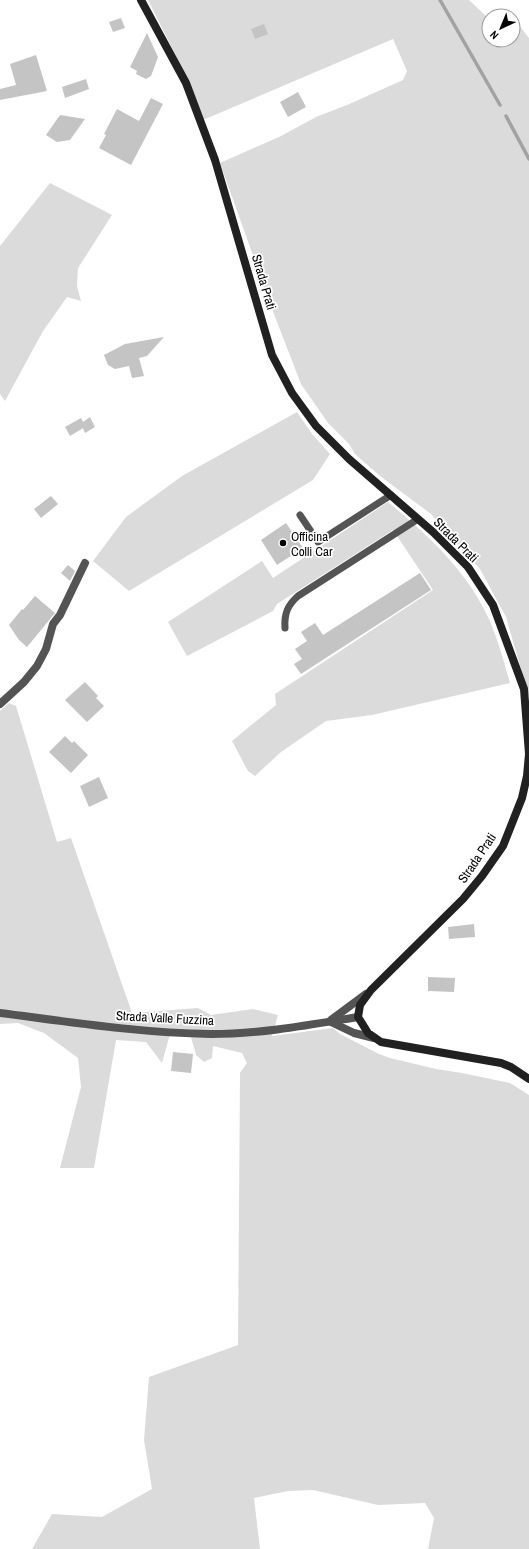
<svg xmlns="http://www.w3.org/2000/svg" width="529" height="1549" font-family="'Archivo Narrow',sans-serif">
<rect width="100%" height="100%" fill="#fff"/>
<g fill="#dbdbdb">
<path d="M 148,0 L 469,0 L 489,19 L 489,40 L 513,40 L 513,24 L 518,24 L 529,38 L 529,697 L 506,617 L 480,569 L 431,514 L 380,476 L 355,454 L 349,444 L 328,423 L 301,384 L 272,309 L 220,163 L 281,136 L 316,117 L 347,105 L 403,80 L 407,71 L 393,39 L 203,120 L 189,82 Z"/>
<path d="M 50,183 L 112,215 L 78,268 L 77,286 L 81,301 L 67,297 L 43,331 L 5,401 L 0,394 L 0,246 Z"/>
<path d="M 297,412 L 312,434 L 330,454 L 313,480 L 129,591 L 93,561 L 126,517 L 182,476 Z"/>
<path d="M 388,502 C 428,535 467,571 489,619 C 498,640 504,662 510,683 L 372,715 L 326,721 L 281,752 L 255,776 L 248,771 L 232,741 L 276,705 L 275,694 L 433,590 L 393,530 L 277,604 L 273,611 L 187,656 L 168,622 L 262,561 L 273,578 Z"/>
<path d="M 9,703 L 16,706 L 57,842 L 71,838 L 132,1013 L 198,1008 L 211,1015 L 253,1009 L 278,1015 L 272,1036 L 333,1028 L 340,1034 L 379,1054 L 390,1058 L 436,1069 L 462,1073 L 510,1083 L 529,1095 L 529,1549 L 428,1549 L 434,1518 L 425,1503 L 378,1505 L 313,1490 L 288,1491 L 254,1498 L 260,1549 L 32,1549 L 52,1514 L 102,1517 L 152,1489 L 144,1440 L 149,1377 L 238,1345 L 240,1073 L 247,1063 L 242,1053 L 213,1046 L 212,1058 L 204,1062 L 196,1055 C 195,1048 192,1043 191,1037 L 170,1034 L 162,1063 L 146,1042 L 116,1040 L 94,1168 L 60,1168 L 81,1087 L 78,1058 L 44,1033 L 18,1023 L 0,1024 L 0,711 Z"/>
</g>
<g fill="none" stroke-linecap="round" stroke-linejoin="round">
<g stroke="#a2a2a2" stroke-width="3.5">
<path d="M 440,0 L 500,105"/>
<path d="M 506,116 L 529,159"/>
</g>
</g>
<g fill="#c4c4c4">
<path d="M 121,18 L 125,28 L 113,32 L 109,22 Z"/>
<path d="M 264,24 L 268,34 L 255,39 L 251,29 Z"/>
<path d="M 147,33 L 158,57 L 151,76 L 146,79 L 136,74 L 137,71 L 130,67 Z"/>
<path d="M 36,55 L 47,91 L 0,100 L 0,89 L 16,85 L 10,64 Z"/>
<path d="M 86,79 L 89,89 L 65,98 L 62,87 Z"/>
<path d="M 298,92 L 306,107 L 288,117 L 280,102 Z"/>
<path d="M 151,98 L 163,104 L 131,165 L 99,148 L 106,135 L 104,134 L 117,109 L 139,121 Z"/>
<path d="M 60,115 L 85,119 L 70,140 L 57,142 L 46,135 Z"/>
<path d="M 164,337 L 147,356 L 139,358 L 144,376 L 132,378 L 129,366 L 115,369 L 108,365 L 104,355 L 125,344 Z"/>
<path d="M 90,417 L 95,427 L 85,433 L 83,428 L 70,436 L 65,427 L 81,418 L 83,422 Z"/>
<path d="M 51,496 L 58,504 L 41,518 L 34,509 Z"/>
<path d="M 286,523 L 303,548 L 277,565 L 261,540 Z"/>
<path d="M 68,565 L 75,571 L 70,581 L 61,573 Z"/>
<path d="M 420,573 L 431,590 L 301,674 L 294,664 L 302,659 L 295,649 L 307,641 L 301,632 L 315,623 L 323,635 Z"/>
<path d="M 35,596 L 55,613 L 27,647 L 19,640 L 9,625 L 22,609 L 23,610 Z"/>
<path d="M 85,682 L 98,696 L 96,698 L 104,706 L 87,722 L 65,700 Z"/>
<path d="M 65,736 L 72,743 L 74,741 L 88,755 L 71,773 L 49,752 Z"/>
<path d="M 99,777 L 108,798 L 89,807 L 80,786 Z"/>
<path d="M 474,924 L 475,937 L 449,939 L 448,927 Z"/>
<path d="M 428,977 L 455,978 L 454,992 L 428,991 Z"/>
<path d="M 173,1052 L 193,1054 L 191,1073 L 171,1071 Z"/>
</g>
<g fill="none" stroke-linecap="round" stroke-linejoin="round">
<g stroke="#545454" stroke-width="7">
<path d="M 300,515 L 318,542 L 391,495"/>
<path d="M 285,628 C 284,613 288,605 298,596 L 418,519"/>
</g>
<g stroke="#545454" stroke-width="8">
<path d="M 0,704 L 24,682 L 37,666 L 46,649 L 53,624 L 60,615 L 85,563"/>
<path d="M 0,1013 C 70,1022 140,1033 211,1034 C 260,1034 309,1025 358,1017"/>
<path d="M 331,1020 L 366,994"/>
<path d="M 331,1022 L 354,1033 L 374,1038"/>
</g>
<path stroke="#212121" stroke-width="8" d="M 141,0 L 186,83 L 215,160 L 272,355 L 292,393 L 316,426 L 349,459 L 433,532 L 468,567 L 493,605 L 524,689 L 529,754 L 527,776 L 522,798 L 503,846 L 482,876 L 463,899 L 371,990 L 360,1005 L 358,1017 L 368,1033 L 381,1042 L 501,1063 L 511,1067 L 529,1079"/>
</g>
<circle fill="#000" stroke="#fff" stroke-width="1.5" cx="283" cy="543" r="4"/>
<g text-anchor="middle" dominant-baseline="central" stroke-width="3.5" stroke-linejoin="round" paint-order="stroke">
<g font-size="13" fill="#000" stroke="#fff">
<text transform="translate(264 282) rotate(74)">Strada Prati</text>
<text transform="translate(456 540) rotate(45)">Strada Prati</text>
<text transform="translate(477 858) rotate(-56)">Strada Prati</text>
<text transform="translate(165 1018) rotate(3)">Strada Valle Fuzzina</text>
</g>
<g font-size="13" fill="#000" stroke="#fff" text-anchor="start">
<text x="291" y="536">Officina<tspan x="291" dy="15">Colli Car</tspan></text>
</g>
</g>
<g transform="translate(501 28) rotate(224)"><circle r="19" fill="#ffffff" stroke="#999999"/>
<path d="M0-3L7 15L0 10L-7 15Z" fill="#000000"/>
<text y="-6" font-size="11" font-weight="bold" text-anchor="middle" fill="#000000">N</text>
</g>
</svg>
